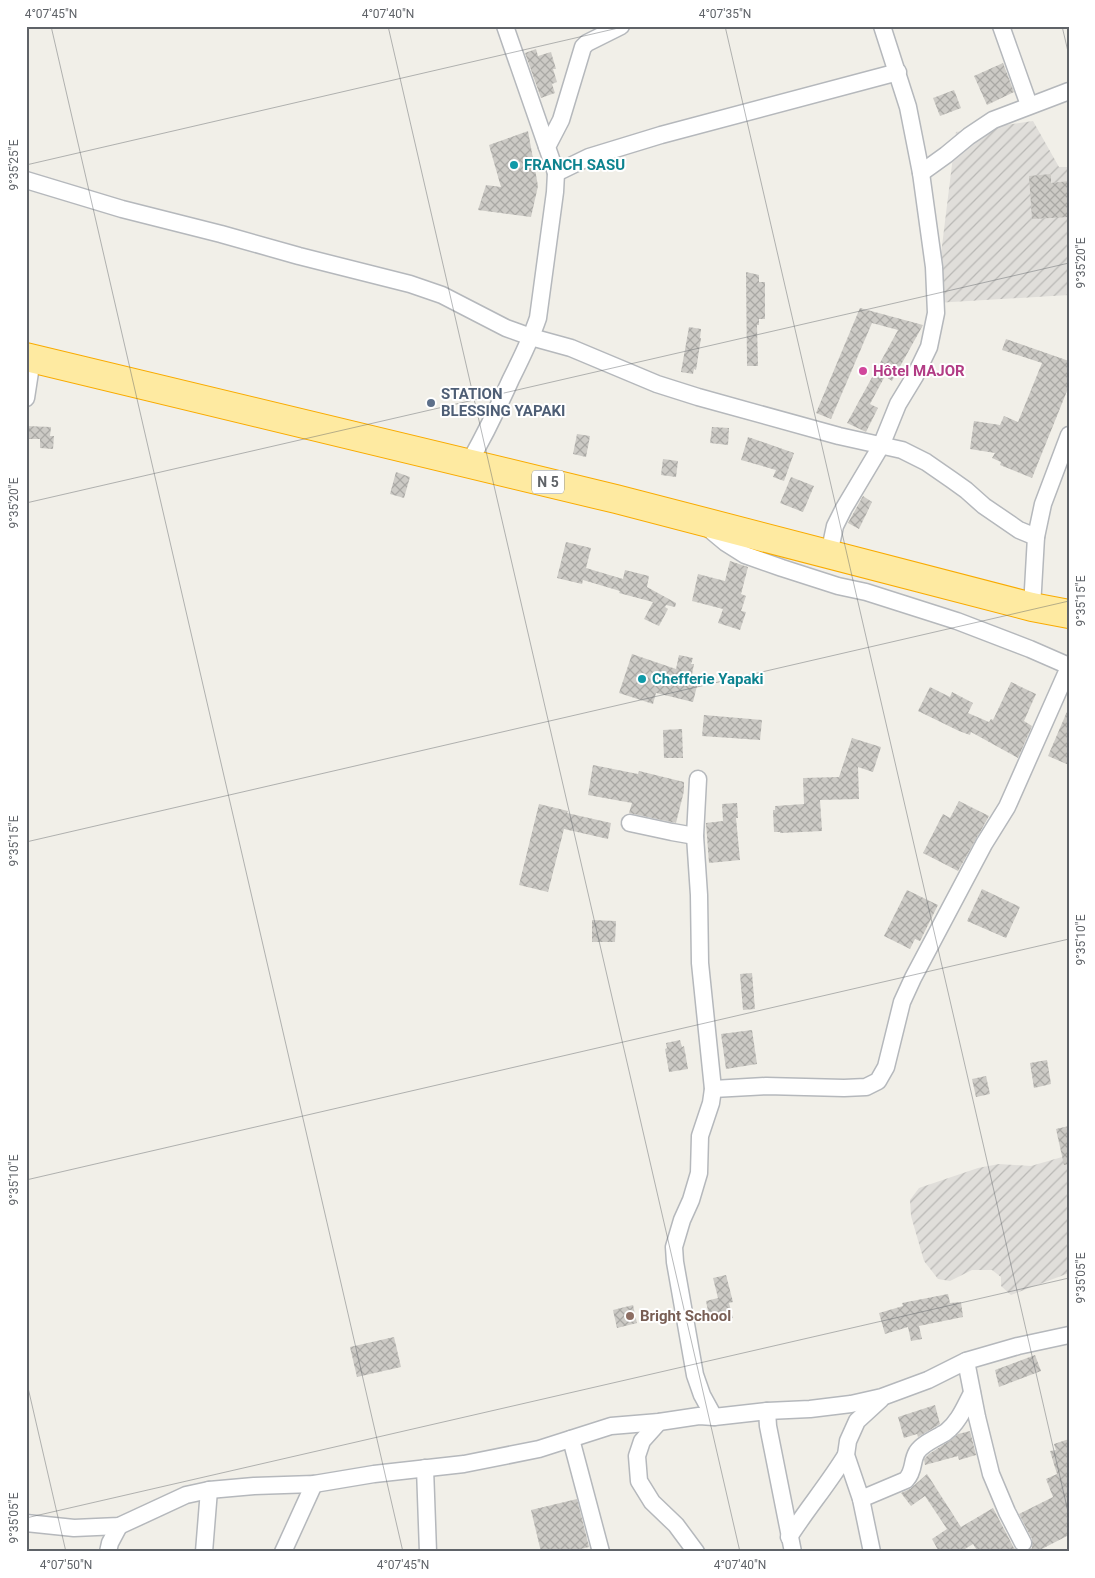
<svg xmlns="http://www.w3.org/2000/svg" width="1095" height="1578" font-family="Roboto,sans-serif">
<defs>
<pattern id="industrial-furrows" width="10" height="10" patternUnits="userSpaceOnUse" patternTransform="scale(1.25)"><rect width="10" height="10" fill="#e0deda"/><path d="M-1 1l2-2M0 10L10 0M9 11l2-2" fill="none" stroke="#b9b8b5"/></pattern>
<pattern id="building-cross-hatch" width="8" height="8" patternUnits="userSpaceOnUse" patternTransform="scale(1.25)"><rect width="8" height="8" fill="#cccac5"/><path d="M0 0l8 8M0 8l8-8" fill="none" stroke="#a9a8a4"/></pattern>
</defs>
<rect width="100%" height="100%" fill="#f1efe8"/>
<g fill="url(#industrial-furrows)">
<path d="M 1033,121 L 1059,167 L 1069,167 L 1069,295 L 935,303 L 956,132 Z"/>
<path d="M 1069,1155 L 1069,1273 L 1011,1295 L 1001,1286 L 1001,1277 L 992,1270 L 972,1270 L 950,1281 L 938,1279 L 924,1261 L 911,1216 L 910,1200 L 919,1188 L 978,1168 L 999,1164 L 1031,1166 Z"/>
</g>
<g fill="url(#building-cross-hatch)">
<path d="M 536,49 L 538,56 L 551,52 L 556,69 L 553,69 L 557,82 L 552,84 L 555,93 L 541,98 L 525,53 Z"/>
<path d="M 1003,63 L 1014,92 L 987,105 L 974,76 Z"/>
<path d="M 954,90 L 961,108 L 940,116 L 933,98 Z"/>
<path d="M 528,131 L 538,186 L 531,217 L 478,210 L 486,185 L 501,187 L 489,145 Z"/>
<path d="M 1051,174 L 1051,183 L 1069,181 L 1069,217 L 1032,219 L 1029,176 Z"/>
<path d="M 746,272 L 759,275 L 759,282 L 765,282 L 765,319 L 759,319 L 759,325 L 757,325 L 758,366 L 747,366 Z"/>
<path d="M 860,308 L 923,325 L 892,381 L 885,376 L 870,404 L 878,408 L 866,432 L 847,423 L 898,330 L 872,323 L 831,419 L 816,413 Z"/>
<path d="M 689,327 L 701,329 L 700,338 L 701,338 L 696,370 L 694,369 L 693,374 L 681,372 Z"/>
<path d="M 1006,339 L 1069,361 L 1069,386 L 1032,478 L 1000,465 L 1001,462 L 992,458 L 995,453 L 970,449 L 974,421 L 1000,425 L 1004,416 L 1018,422 L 1042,363 L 1002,350 Z"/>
<path d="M 26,426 L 51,427 L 50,436 L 54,436 L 53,449 L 40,448 L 40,439 L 26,439 Z"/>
<path d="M 712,427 L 729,428 L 728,445 L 710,443 Z"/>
<path d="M 577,434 L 590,436 L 586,457 L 573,454 Z"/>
<path d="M 748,437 L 794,453 L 784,481 L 773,477 L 776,470 L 741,460 Z"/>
<path d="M 663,459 L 678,461 L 676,477 L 661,475 Z"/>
<path d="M 396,472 L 410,477 L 404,498 L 390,494 Z"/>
<path d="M 791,477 L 814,486 L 803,512 L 780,503 Z"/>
<path d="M 863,496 L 872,502 L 859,529 L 848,523 Z"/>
<path d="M 566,542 L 591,548 L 586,568 L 623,579 L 625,570 L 649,576 L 647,587 L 676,603 L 675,607 L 666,605 L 665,607 L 668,609 L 659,626 L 644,619 L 653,602 L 619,593 L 620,591 L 583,580 L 582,584 L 557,578 Z"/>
<path d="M 730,561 L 748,567 L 741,594 L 746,596 L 741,611 L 746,612 L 740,630 L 718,623 L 723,609 L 692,601 L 698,574 L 725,581 Z"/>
<path d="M 632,654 L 676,669 L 679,655 L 693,658 L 691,664 L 694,664 L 690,685 L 697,686 L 693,702 L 656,693 L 653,704 L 619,693 Z"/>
<path d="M 1011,682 L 1036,694 L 1024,721 L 1032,726 L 1018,758 L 971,732 L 970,735 L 959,731 L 918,711 L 930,687 L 950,697 L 952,692 L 973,703 L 968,713 L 989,722 L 991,719 L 993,720 Z"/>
<path d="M 1069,707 L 1069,765 L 1048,756 Z"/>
<path d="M 704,715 L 762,720 L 760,740 L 702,736 Z"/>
<path d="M 682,729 L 683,758 L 664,758 L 663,730 Z"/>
<path d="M 852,738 L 881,747 L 873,772 L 858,767 L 859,799 L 820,800 L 822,831 L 780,833 L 780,832 L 774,832 L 773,810 L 775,810 L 775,806 L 804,804 L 803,778 L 839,777 Z"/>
<path d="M 593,765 L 638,774 L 639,771 L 684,782 L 684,791 L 676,823 L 629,813 L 632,803 L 588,795 Z"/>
<path d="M 959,801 L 989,816 L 958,871 L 923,853 L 943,814 L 950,818 Z"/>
<path d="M 737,803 L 738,818 L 736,818 L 740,860 L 709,863 L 706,823 L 723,821 L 722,804 Z"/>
<path d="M 539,804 L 568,811 L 567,813 L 611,823 L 608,839 L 564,829 L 548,892 L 519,885 Z"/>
<path d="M 982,889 L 1020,907 L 1006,938 L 967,921 Z"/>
<path d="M 907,890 L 938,905 L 920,941 L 915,939 L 910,949 L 884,936 Z"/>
<path d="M 592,920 L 616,921 L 615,942 L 592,942 Z"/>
<path d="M 752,973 L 755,1009 L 743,1010 L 740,974 Z"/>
<path d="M 752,1030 L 757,1064 L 726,1069 L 721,1034 Z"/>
<path d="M 680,1040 L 682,1047 L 684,1046 L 688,1069 L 669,1072 L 665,1049 L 667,1048 L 666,1043 Z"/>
<path d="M 1047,1060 L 1051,1084 L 1034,1088 L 1030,1063 Z"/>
<path d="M 986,1076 L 990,1094 L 976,1097 L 972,1079 Z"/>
<path d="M 1069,1126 L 1069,1164 L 1064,1165 L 1056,1129 Z"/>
<path d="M 726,1275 L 733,1302 L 729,1303 L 733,1318 L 719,1322 L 718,1319 L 710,1321 L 706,1301 L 718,1298 L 713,1278 Z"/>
<path d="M 948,1294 L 950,1303 L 961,1302 L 963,1317 L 919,1326 L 922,1339 L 911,1341 L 908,1327 L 885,1334 L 879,1313 L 903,1306 L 902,1303 Z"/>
<path d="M 633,1305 L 637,1323 L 617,1328 L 613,1310 Z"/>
<path d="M 394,1337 L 401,1367 L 357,1377 L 350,1347 Z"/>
<path d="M 1035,1355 L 1041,1371 L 999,1387 L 995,1370 Z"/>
<path d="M 935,1405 L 940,1424 L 918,1437 L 917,1434 L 904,1438 L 898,1417 Z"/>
<path d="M 970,1431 L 976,1455 L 959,1460 L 958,1456 L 925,1465 L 924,1459 L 929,1454 L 951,1440 L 958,1434 Z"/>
<path d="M 1069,1439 L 1069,1535 L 1036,1552 L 1028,1552 L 1032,1548 L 1032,1539 L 1019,1514 L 1053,1497 L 1046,1479 L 1057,1474 L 1050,1451 L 1056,1450 L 1054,1444 Z"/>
<path d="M 927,1474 L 961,1527 L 993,1508 L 1014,1548 L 1018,1552 L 978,1552 L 973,1544 L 960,1552 L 939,1552 L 932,1539 L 947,1529 L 925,1496 L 911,1506 L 901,1493 L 910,1489 Z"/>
<path d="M 577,1499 L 589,1547 L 569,1552 L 541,1552 L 531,1510 Z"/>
</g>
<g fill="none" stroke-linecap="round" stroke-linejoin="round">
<defs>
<g id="minor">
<path d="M 505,26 L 547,147"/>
<path d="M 1001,26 L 1029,105"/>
<path d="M 556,173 L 589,157 L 661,135 L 898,72"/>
<path d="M 921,173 L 946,155 L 969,136 L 993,120 L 1069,91"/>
<path d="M 26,180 L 122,209 L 221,234 L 299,256 L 410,284 L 442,295 L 506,328 L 531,337 L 571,348 L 657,384 L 698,397 L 839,436 L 902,450 L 926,462 L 952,480 L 966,490 L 984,506 L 1019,530 L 1036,537"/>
<path d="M 26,398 L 32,359"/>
<path d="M 469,463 C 484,436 498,408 511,379 C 521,359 531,339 538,318 L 555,192 L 556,173 L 547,147 L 561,120 L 583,47 L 587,43 L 621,26"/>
<path d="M 708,528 L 726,543 L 745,555 L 782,568 L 838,586 L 866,592 L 957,621 L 1030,649 L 1069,666"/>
<path d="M 829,554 L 835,526 L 844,508 L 881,446 L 898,404 L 915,376 L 929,347 L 936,313 L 934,267 L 921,173 L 908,107 L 882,26"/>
<path d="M 1032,607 L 1036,537 L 1043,504 L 1069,435"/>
<path d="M 698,779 L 695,836 L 699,895 L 700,963 L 713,1089 L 711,1103 L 700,1136 L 699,1173 L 691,1200 L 682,1220 L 674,1247 L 675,1262 L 695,1375 L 702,1395 L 714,1417"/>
<path d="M 630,823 L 672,832 L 695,836"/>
<path d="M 713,1089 L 766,1086 L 844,1088 L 866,1087 L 878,1081 L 886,1067 L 902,1002 L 913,978 L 984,844 L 1007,807 L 1069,667"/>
<path d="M 966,1361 L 977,1417 L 991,1474 L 1007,1512 L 1023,1543"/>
<path d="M 767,1411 L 768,1426 L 793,1552"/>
<path d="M 659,1422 L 642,1441 L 637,1456 L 639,1481 L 652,1502 L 676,1525 L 696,1552"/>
<path d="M 571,1439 L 601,1552"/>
<path d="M 425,1468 L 428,1552"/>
<path d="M 861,1499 L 906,1480 C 915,1470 911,1462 917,1452 C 923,1443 937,1438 946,1432 C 959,1422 965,1406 972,1393"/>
<path d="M 26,1523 L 74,1528 L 119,1526 L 186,1495 L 209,1490 L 254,1486 L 314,1484 L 374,1474 L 464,1464 L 539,1449 L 611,1426 L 659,1422 L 699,1416 L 714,1417 L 767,1411 L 810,1409 L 851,1404 L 882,1397 L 928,1380 L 966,1361 L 1018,1346 L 1069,1335"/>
<path d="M 789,1537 C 807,1509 829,1483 846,1455"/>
<path d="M 108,1552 L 110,1543 L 119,1526"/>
<path d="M 204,1552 L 209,1490"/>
<path d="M 283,1552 L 314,1484"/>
<path d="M 872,1552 L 861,1499 L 846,1455 L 848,1441 L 857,1421 L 881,1399"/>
</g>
<path id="trunk" d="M 26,357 L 616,499 L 1032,607 L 1069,614"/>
</defs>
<use href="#minor" stroke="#b5b8bc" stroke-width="19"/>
<use href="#trunk" stroke="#f9ab00" stroke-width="30"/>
<use href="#minor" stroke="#fff" stroke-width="16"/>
<use href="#trunk" stroke="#feeaa1" stroke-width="28"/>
</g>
<path fill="none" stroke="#5f6368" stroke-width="1" stroke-opacity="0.45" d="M 51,26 L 403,1552M 388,26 L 740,1552M 725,26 L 1069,1516M 1062,26 L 1069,56M 26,165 L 627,26M 26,503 L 1069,263M 26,842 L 1069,601M 26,1180 L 1069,939M 26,1379 L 66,1552M 26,1518 L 1069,1278"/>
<g fill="#0f9aa8" stroke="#fff" stroke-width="2">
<circle cx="514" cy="165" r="5"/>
<circle cx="642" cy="679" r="5"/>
</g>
<circle fill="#d1479c" stroke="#fff" stroke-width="2" cx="863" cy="371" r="5"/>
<circle fill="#5c6f8a" stroke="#fff" stroke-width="2" cx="431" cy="403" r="5"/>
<circle fill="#8d6e63" stroke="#fff" stroke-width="2" cx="630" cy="1316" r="5"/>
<g text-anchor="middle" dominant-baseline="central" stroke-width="4" stroke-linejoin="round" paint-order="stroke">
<rect fill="#fff" stroke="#8f9295" stroke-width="1" x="532" y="470.5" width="32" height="23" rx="4"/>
<g font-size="14" font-weight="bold" fill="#5f6368">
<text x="548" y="482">N 5</text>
</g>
<g font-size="15" font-weight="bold" fill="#0d838f" stroke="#fff" text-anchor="start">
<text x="524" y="165">FRANCH SASU</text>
<text x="652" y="679">Chefferie Yapaki</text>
</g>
<g font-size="15" font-weight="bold" fill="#b23c85" stroke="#fff" text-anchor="start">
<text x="873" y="371">Hôtel MAJOR</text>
</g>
<g font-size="15" font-weight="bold" fill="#4e5e75" stroke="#fff" text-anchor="start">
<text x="441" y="394">STATION<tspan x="441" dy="17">BLESSING YAPAKI</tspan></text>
</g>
<g font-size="15" font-weight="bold" fill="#785e54" stroke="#fff" text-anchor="start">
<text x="640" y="1316">Bright School</text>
</g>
</g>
<rect width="1095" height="1578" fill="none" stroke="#ffffff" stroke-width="55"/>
<rect x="28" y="28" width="1040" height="1522" fill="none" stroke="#5f6368" stroke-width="2"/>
<g font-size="12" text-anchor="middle" fill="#5f6368">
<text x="51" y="18">4°07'45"N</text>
<text x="388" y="18">4°07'40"N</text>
<text x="725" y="18">4°07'35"N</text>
<text transform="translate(14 165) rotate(-90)" y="4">9°35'25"E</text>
<text transform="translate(1081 263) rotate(-90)" y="4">9°35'20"E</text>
<text transform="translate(14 503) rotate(-90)" y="4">9°35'20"E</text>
<text transform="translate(1081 601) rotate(-90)" y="4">9°35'15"E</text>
<text transform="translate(14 841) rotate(-90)" y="4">9°35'15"E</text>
<text transform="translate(1081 940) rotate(-90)" y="4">9°35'10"E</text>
<text transform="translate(14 1180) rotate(-90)" y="4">9°35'10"E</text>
<text transform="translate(1081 1278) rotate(-90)" y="4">9°35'05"E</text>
<text transform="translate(14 1518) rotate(-90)" y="4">9°35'05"E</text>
<text x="66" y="1569">4°07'50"N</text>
<text x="403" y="1569">4°07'45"N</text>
<text x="740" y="1569">4°07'40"N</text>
</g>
</svg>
